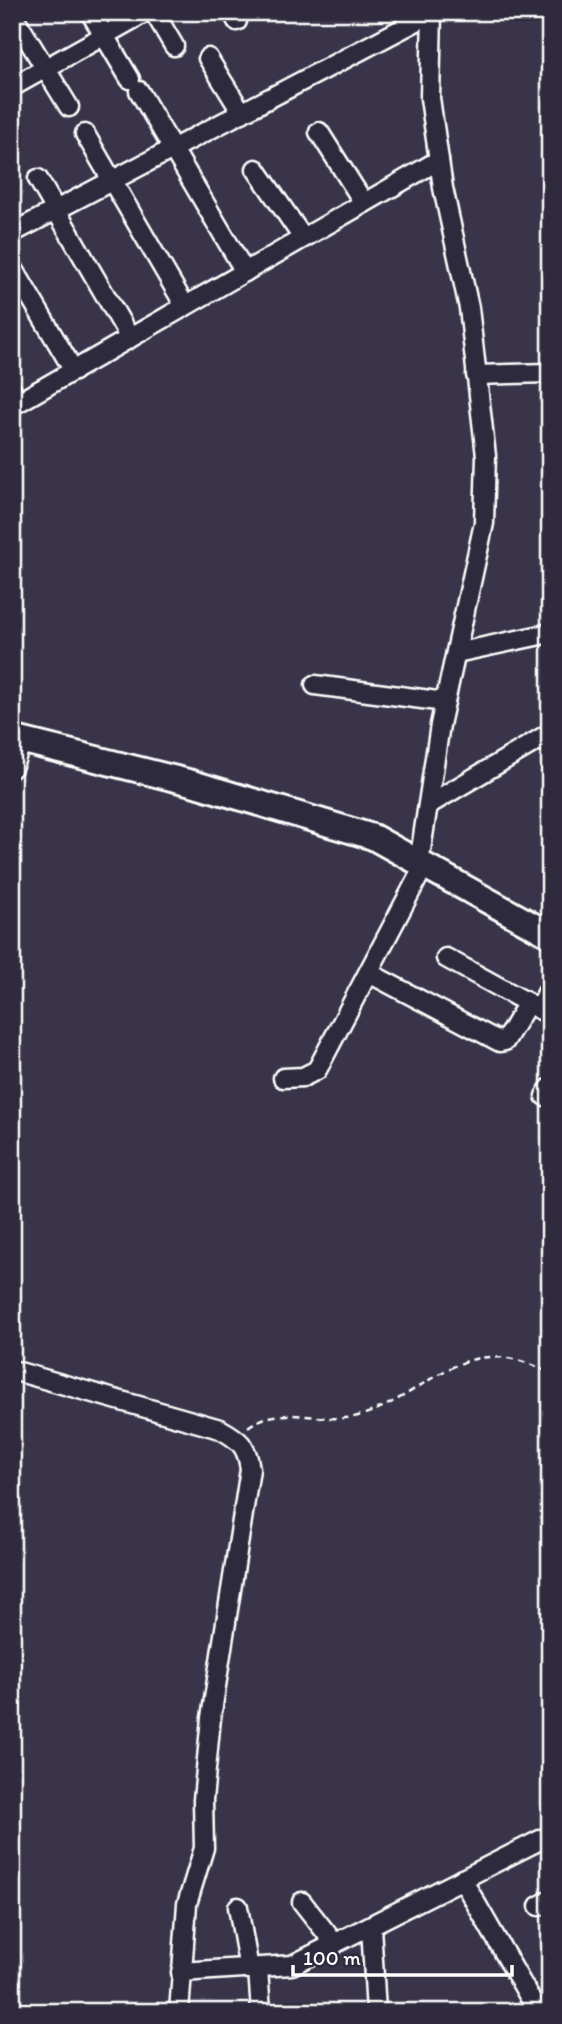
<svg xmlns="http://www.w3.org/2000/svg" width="562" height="2024" font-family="Itim,sans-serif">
<rect width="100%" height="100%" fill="#393449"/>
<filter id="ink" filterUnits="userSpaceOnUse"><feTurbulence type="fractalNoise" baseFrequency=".0143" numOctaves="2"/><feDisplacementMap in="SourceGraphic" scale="14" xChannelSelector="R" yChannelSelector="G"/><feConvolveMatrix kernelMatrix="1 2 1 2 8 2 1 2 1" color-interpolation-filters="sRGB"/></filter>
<g filter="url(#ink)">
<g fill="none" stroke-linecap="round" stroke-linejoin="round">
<defs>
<g id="minor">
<path d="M 90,12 L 130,79"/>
<path d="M 154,12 L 174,46"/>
<path d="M 232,12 L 237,21"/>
<path d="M 19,25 L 69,107"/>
<path d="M 208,58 L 242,113"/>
<path d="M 12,87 L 146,12"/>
<path d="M 139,91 L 245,272"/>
<path d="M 319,132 L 364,203"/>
<path d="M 85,134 L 185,306"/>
<path d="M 256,169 L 303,238"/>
<path d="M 38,179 L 130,338"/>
<path d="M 12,233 L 432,13"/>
<path d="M 12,266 L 74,371"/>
<path d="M 476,375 L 550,373"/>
<path d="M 12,391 L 19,402 L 439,160"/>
<path d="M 456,653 L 550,633"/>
<path d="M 315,685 L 445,702"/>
<path d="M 12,768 L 22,741"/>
<path d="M 428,805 L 550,733"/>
<path d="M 419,863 L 440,725 L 484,523 L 486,456 L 469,308 L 443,188 L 430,98 L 432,12"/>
<path d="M 446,958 L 550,1015"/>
<path d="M 369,973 L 500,1042 L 505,1041 L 528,1003"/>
<path d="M 539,1009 L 550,987"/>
<path d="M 283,1078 L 303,1077 L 317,1070 L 424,866"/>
<path d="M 545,1096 L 550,1088"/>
<path d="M 12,1370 L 220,1429 C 240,1440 247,1446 250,1469 L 211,1718 L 203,1800 L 204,1848 L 187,1904 L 179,2012"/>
<path d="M 462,1879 L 538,2012"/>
<path d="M 302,1902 L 335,1944"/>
<path d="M 539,1906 L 550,1900"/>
<path d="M 238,1907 L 249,1969"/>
<path d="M 371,1926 L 376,2012"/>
<path d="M 258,1969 L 261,2012"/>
<path d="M 181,1972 L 292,1965 L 550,1835"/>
</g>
<path id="secondary" d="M 12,738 L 192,783 L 373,837 L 550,935"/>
</defs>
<use href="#minor" stroke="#fff" stroke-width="23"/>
<use href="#secondary" stroke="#fff" stroke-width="30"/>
<path stroke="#fff" stroke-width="2.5" stroke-dasharray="7 5" stroke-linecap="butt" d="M 248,1427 C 283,1401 324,1427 362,1415 C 434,1392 462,1327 550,1373"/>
<use href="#minor" stroke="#2f2a3d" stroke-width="18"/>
<use href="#secondary" stroke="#2f2a3d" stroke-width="24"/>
</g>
</g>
<rect width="562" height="2024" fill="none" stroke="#2f2a3d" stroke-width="42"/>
<rect x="21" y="21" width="520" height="1982" fill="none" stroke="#fff" stroke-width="2.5" filter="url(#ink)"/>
<path d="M293 1965v10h219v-10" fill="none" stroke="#ffffff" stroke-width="3.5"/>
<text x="303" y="1965" font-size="21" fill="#ffffff" stroke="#2f2a3d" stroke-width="5" paint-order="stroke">100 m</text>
</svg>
